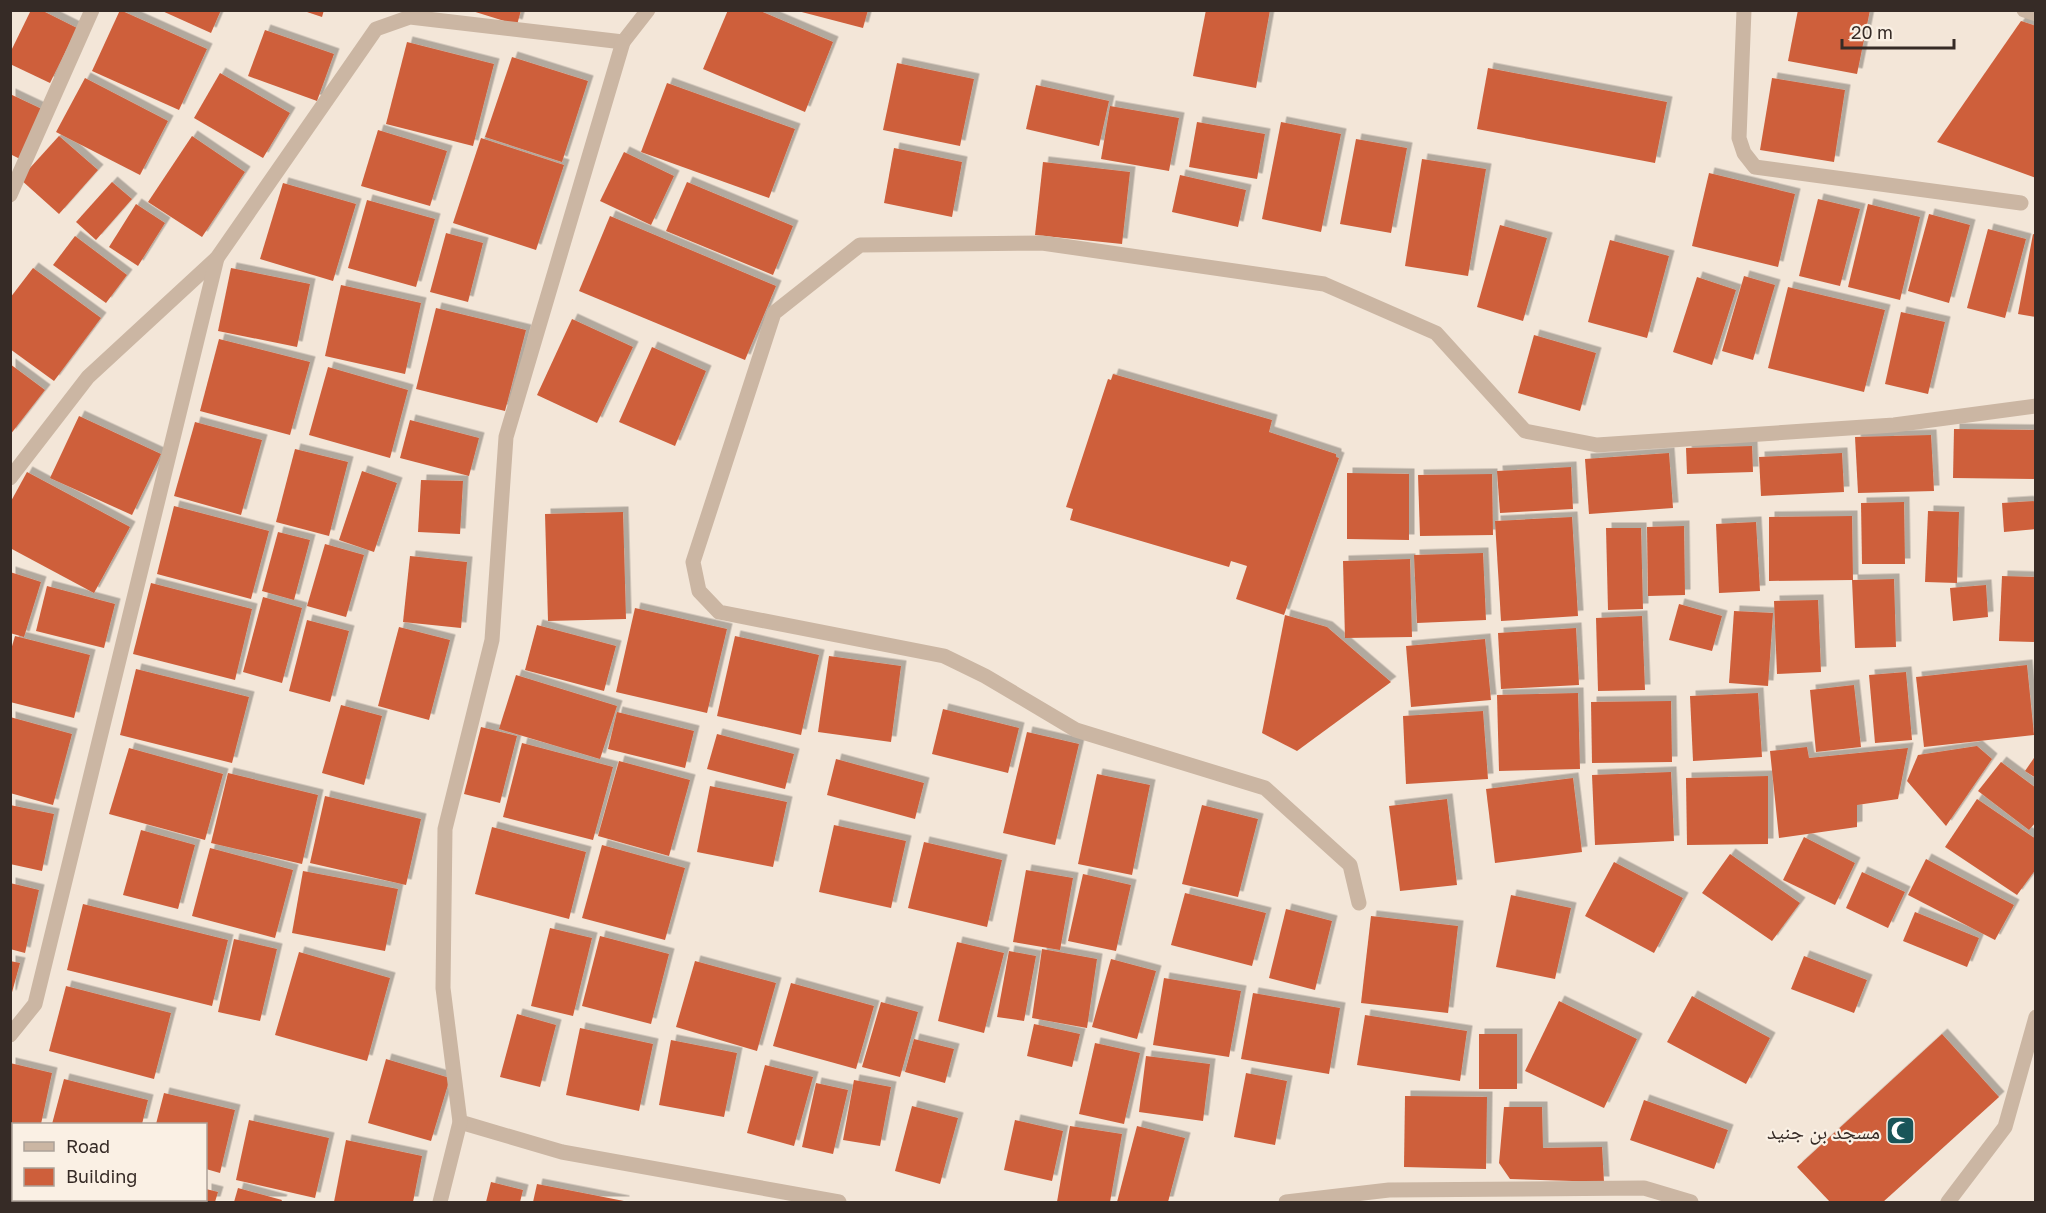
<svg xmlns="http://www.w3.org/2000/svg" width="2046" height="1213" font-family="'Golos Text','Noto Naskh Arabic',sans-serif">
<defs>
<filter id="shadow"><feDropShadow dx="5.5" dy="-5.5" stdDeviation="0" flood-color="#0004"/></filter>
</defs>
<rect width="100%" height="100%" fill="#f3e6d8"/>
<g fill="#ce5f3b" filter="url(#shadow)">
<path d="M 31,10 L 41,10 L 77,28 L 50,83 L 10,64 L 10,53 Z"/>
<path d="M 120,10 L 207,49 L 179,110 L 92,71 Z"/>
<path d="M 160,10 L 221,10 L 211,33 Z"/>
<path d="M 301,10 L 324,10 L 322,17 Z"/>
<path d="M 469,10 L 521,10 L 517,25 Z"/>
<path d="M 728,10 L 758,10 L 833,42 L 805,112 L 703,69 Z"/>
<path d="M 794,10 L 868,10 L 863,28 Z"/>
<path d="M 1206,10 L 1270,10 L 1256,88 L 1193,76 Z"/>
<path d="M 1798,10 L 1870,10 L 1857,74 L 1788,61 Z"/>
<path d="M 2021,21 L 2036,26 L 2036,178 L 1937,142 Z"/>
<path d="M 265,30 L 334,54 L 317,101 L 248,76 Z"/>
<path d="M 407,42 L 494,64 L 473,146 L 386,124 Z"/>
<path d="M 512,57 L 588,81 L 562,162 L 485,137 Z"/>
<path d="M 897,63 L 974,79 L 960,146 L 883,130 Z"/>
<path d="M 1488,68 L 1667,102 L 1655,163 L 1477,129 Z"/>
<path d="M 220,73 L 290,113 L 263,158 L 194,118 Z"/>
<path d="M 85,78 L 168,121 L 140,175 L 56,132 Z"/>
<path d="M 1772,78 L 1845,90 L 1834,162 L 1760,150 Z"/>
<path d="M 667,83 L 795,129 L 769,198 L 641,152 Z"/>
<path d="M 1036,85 L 1109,101 L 1099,146 L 1026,129 Z"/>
<path d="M 10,94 L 46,111 L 22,160 L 10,154 Z"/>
<path d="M 1110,106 L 1179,118 L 1169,171 L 1101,159 Z"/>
<path d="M 1197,122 L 1265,134 L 1257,179 L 1189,167 Z"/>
<path d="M 1281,122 L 1341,134 L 1321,232 L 1262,219 Z"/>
<path d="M 378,130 L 447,151 L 430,206 L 361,186 Z"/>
<path d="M 59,136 L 98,170 L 59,214 L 20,179 Z"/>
<path d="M 192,136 L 245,172 L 202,237 L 148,202 Z"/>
<path d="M 481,138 L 564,165 L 536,250 L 453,223 Z"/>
<path d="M 1356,139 L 1407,148 L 1391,233 L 1340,224 Z"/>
<path d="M 894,148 L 962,162 L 952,217 L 884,203 Z"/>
<path d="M 624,152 L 674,176 L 651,225 L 600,201 Z"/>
<path d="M 1422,159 L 1486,169 L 1468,276 L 1405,266 Z"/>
<path d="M 1043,162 L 1130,172 L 1122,244 L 1035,235 Z"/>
<path d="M 1709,173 L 1795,194 L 1778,267 L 1692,246 Z"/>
<path d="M 1180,175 L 1246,190 L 1238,227 L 1172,212 Z"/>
<path d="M 112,182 L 132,199 L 96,240 L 76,222 Z"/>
<path d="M 687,182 L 793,226 L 773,275 L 666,231 Z"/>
<path d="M 283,183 L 356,204 L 333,281 L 260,259 Z"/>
<path d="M 1818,199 L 1860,209 L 1840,286 L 1799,276 Z"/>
<path d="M 367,200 L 435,219 L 416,287 L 348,268 Z"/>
<path d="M 136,204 L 165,223 L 138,266 L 109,247 Z"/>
<path d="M 1868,204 L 1920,217 L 1900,300 L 1848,287 Z"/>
<path d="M 1929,214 L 1970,225 L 1949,303 L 1908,291 Z"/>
<path d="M 610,216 L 776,286 L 745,360 L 579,291 Z"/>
<path d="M 1500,225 L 1547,238 L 1523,321 L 1477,307 Z"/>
<path d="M 1988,229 L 2026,239 L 2005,318 L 1967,308 Z"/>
<path d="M 446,233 L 483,243 L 468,302 L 430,292 Z"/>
<path d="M 2033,234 L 2036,235 L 2036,317 L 2018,314 Z"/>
<path d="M 75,236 L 127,275 L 106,303 L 53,265 Z"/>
<path d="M 1610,240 L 1669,256 L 1647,338 L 1588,322 Z"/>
<path d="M 33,268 L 101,318 L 54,381 L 10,349 L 10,298 Z"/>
<path d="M 231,268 L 310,284 L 297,347 L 218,331 Z"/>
<path d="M 1744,276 L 1775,285 L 1753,360 L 1722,351 Z"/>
<path d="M 1697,277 L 1736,290 L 1712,365 L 1673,352 Z"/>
<path d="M 341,285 L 421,303 L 405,374 L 325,356 Z"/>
<path d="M 1788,287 L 1885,310 L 1864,392 L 1768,368 Z"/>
<path d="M 436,308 L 526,330 L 505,411 L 416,389 Z"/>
<path d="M 1901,312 L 1945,322 L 1928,394 L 1885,384 Z"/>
<path d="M 572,319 L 633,347 L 597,423 L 537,395 Z"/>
<path d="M 1534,335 L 1596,353 L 1580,411 L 1518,393 Z"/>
<path d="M 219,339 L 310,362 L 290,435 L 200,411 Z"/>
<path d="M 652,347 L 706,371 L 675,446 L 619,422 Z"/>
<path d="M 10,364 L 45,390 L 10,435 Z"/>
<path d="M 328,367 L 408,390 L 390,458 L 309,435 Z"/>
<path d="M 1113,374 L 1272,420 L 1269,432 L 1336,454 L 1336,457 L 1339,458 L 1284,615 L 1236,599 L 1247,566 L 1231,561 L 1229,567 L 1070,520 L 1073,509 L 1066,507 L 1108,379 L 1111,380 Z"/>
<path d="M 79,416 L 161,454 L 132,515 L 50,478 Z"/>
<path d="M 410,420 L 479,438 L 469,476 L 400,458 Z"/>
<path d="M 195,422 L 262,440 L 241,515 L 174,496 Z"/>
<path d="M 1954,429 L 2036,430 L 2036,479 L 1953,478 Z"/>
<path d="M 1931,435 L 1934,491 L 1858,493 L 1855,437 Z"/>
<path d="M 1752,446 L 1753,472 L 1687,474 L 1686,448 Z"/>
<path d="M 295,449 L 348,462 L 329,536 L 276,522 Z"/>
<path d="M 1669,453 L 1673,508 L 1589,514 L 1585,459 Z"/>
<path d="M 1842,453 L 1844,492 L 1761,496 L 1759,457 Z"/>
<path d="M 1571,467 L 1573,509 L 1500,513 L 1497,471 Z"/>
<path d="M 362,471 L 397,483 L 374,552 L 339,540 Z"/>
<path d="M 27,472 L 130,527 L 94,593 L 10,548 L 10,503 Z"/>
<path d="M 1347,473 L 1409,474 L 1409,540 L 1347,539 Z"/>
<path d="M 1492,474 L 1493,535 L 1420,536 L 1418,475 Z"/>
<path d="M 421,480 L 463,481 L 460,534 L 418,532 Z"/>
<path d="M 2036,501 L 2036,529 L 2004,532 L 2002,503 Z"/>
<path d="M 1904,502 L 1905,564 L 1862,564 L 1861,503 Z"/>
<path d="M 174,506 L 269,531 L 251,599 L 157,574 Z"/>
<path d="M 1928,511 L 1959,512 L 1957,583 L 1925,582 Z"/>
<path d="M 623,512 L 626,619 L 548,621 L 545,514 Z"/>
<path d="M 1852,516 L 1853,580 L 1894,579 L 1896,647 L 1855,648 L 1852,580 L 1769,581 L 1769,517 Z"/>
<path d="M 1572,517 L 1578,616 L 1501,621 L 1495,521 Z"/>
<path d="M 1756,522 L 1760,591 L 1719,593 L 1716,524 Z"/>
<path d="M 1684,526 L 1685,595 L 1648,596 L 1647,527 Z"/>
<path d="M 1606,528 L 1641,528 L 1643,609 L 1608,610 Z"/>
<path d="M 278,532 L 310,540 L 294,600 L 262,591 Z"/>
<path d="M 325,544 L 364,555 L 346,617 L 307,606 Z"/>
<path d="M 1483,553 L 1486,620 L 1417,623 L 1414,555 Z"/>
<path d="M 410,556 L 467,562 L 461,628 L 403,622 Z"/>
<path d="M 1410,559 L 1412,637 L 1345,638 L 1343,561 Z"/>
<path d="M 10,572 L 41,582 L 24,637 L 10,633 Z"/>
<path d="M 2002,576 L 2036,577 L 2036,642 L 1999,641 Z"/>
<path d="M 151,583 L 252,609 L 235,680 L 133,654 Z"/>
<path d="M 1986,585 L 1988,617 L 1953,621 L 1950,588 Z"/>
<path d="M 47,586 L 115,604 L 104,648 L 36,631 Z"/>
<path d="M 263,597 L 302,608 L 282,683 L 243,672 Z"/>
<path d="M 1818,600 L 1821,672 L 1777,674 L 1774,601 Z"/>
<path d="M 1679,604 L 1722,616 L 1712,651 L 1669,640 Z"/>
<path d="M 635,608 L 727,629 L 707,713 L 616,692 Z"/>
<path d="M 1734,611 L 1773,613 L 1768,686 L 1729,683 Z"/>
<path d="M 1285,615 L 1327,627 L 1391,682 L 1297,751 L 1262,733 Z"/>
<path d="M 1642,616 L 1645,690 L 1598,691 L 1596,618 Z"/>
<path d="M 307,620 L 349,631 L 330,702 L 289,691 Z"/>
<path d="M 537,625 L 616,646 L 604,691 L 525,670 Z"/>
<path d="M 399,627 L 450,640 L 429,720 L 378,706 Z"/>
<path d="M 1576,628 L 1579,685 L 1501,689 L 1498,633 Z"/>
<path d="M 15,636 L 90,655 L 74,718 L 10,702 L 10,653 Z"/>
<path d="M 735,636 L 819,655 L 801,735 L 717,716 Z"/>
<path d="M 1485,639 L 1491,700 L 1411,707 L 1406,646 Z"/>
<path d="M 829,656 L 901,666 L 891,742 L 818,732 Z"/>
<path d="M 2027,665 L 2034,735 L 1924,747 L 1916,677 Z"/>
<path d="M 136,669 L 249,697 L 232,763 L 120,735 Z"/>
<path d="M 1906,672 L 1912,740 L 1875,743 L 1869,675 Z"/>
<path d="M 516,675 L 617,706 L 600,759 L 499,729 Z"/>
<path d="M 1854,685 L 1861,747 L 1816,752 L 1810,690 Z"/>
<path d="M 1578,693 L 1580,769 L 1499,771 L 1497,695 Z"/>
<path d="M 1758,693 L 1762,757 L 1693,761 L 1690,696 Z"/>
<path d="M 1671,701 L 1672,762 L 1592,763 L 1591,702 Z"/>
<path d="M 341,705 L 382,716 L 364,785 L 322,773 Z"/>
<path d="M 943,709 L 1019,728 L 1008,773 L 932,754 Z"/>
<path d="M 1483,711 L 1488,779 L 1406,784 L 1403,716 Z"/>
<path d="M 617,712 L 694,731 L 685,768 L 608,749 Z"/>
<path d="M 10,717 L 72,734 L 53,805 L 10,793 Z"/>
<path d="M 481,727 L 517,736 L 500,803 L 464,794 Z"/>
<path d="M 1027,732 L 1079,744 L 1055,845 L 1003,833 Z"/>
<path d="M 717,734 L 794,754 L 785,789 L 707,769 Z"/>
<path d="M 522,743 L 613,767 L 593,840 L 503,817 Z"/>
<path d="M 1977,746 L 1992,759 L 1946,826 L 1907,781 L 1918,755 Z"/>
<path d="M 1807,747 L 1809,758 L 1908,748 L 1898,799 L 1857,805 L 1857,827 L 1779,838 L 1770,751 Z"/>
<path d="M 129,748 L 223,774 L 205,840 L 109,814 Z"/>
<path d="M 2036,755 L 2036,778 L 2025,771 Z"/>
<path d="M 836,759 L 924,783 L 915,819 L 827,795 Z"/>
<path d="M 619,761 L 690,780 L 669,856 L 598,836 Z"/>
<path d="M 2001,762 L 2036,788 L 2036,822 L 2029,830 L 1978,791 Z"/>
<path d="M 1671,772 L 1674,841 L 1595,845 L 1592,775 Z"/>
<path d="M 228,773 L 318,795 L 302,864 L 211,843 Z"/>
<path d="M 1097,774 L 1150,785 L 1132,875 L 1078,864 Z"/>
<path d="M 1768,776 L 1768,844 L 1687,845 L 1686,778 Z"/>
<path d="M 1573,778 L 1582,852 L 1495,863 L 1486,789 Z"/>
<path d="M 710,786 L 787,802 L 773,867 L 697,852 Z"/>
<path d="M 325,796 L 421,819 L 406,885 L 310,863 Z"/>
<path d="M 1447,799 L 1457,885 L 1400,891 L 1389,806 Z"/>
<path d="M 1977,799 L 2036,839 L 2036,869 L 2017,895 L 1945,847 Z"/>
<path d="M 10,805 L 54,814 L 42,871 L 10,864 Z"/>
<path d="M 1202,805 L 1258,819 L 1238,897 L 1182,884 Z"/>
<path d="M 834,825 L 906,841 L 891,908 L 819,892 Z"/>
<path d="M 492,827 L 586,852 L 569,919 L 475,894 Z"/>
<path d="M 141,830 L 195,845 L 178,909 L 123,895 Z"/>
<path d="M 1804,837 L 1855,863 L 1835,905 L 1783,880 Z"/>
<path d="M 924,842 L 1002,860 L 987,927 L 908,908 Z"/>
<path d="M 602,845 L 685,868 L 665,940 L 582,918 Z"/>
<path d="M 210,848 L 293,870 L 275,938 L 192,916 Z"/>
<path d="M 1730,854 L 1800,903 L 1772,941 L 1702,893 Z"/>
<path d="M 1926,859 L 2014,905 L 1995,940 L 1908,895 Z"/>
<path d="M 1614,862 L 1683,898 L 1654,953 L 1585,916 Z"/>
<path d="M 1026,870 L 1073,878 L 1060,950 L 1013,942 Z"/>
<path d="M 303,871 L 398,889 L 385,951 L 292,933 Z"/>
<path d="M 1862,872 L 1905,892 L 1888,928 L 1846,908 Z"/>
<path d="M 1083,874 L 1131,885 L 1116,951 L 1068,941 Z"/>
<path d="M 10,883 L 39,890 L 25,953 L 10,949 Z"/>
<path d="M 1185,893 L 1266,913 L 1252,966 L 1171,945 Z"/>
<path d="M 1511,895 L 1571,908 L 1555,979 L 1496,967 Z"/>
<path d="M 83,904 L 228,940 L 212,1006 L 67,970 Z"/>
<path d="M 1286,909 L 1332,921 L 1315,990 L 1269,978 Z"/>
<path d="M 1915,912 L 1979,938 L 1967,967 L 1903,941 Z"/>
<path d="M 1371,916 L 1458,926 L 1448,1013 L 1361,1003 Z"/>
<path d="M 550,928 L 592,938 L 573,1016 L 531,1006 Z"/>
<path d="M 600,936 L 669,954 L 651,1024 L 582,1006 Z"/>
<path d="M 234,939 L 277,949 L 260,1021 L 218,1012 Z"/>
<path d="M 957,942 L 1004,953 L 984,1033 L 938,1021 Z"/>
<path d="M 1042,949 L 1097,959 L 1087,1028 L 1032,1018 Z"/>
<path d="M 1009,951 L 1036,956 L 1024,1021 L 997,1017 Z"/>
<path d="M 299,952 L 390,978 L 367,1061 L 275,1035 Z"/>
<path d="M 1804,956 L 1867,980 L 1854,1013 L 1791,989 Z"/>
<path d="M 1111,959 L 1156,971 L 1137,1039 L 1092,1027 Z"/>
<path d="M 10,961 L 20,963 L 11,996 L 10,995 Z"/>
<path d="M 695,961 L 776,983 L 757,1051 L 676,1027 Z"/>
<path d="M 1164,978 L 1241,991 L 1229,1057 L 1153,1045 Z"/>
<path d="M 791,983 L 874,1006 L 856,1069 L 773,1046 Z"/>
<path d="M 66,986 L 171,1013 L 154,1079 L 49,1051 Z"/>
<path d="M 1253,993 L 1340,1008 L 1329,1074 L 1241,1059 Z"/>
<path d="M 1692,996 L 1770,1038 L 1746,1084 L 1667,1042 Z"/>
<path d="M 1559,1001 L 1637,1039 L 1604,1108 L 1525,1071 Z"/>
<path d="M 881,1002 L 918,1012 L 900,1077 L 862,1067 Z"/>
<path d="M 517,1014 L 556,1025 L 540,1087 L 500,1077 Z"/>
<path d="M 1365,1015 L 1467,1031 L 1460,1081 L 1357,1065 Z"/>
<path d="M 1034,1024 L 1080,1034 L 1072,1067 L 1027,1056 Z"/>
<path d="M 580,1028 L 653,1044 L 639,1111 L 566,1095 Z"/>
<rect x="1479" y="1034" width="38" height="55"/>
<path d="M 1942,1034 L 1999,1097 L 1883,1202 L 1830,1202 L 1797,1167 Z"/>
<path d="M 914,1039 L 954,1049 L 945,1083 L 905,1072 Z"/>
<path d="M 671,1040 L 737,1053 L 724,1117 L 659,1105 Z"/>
<path d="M 1095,1043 L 1140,1053 L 1124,1124 L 1079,1114 Z"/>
<path d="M 1146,1056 L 1210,1064 L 1203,1121 L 1139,1112 Z"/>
<path d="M 386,1059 L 450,1078 L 431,1141 L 368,1123 Z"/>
<path d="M 10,1063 L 52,1073 L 41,1124 L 10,1124 Z"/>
<path d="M 765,1065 L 813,1077 L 794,1146 L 747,1133 Z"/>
<path d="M 1246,1073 L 1287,1081 L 1275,1145 L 1234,1137 Z"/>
<path d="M 64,1079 L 148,1100 L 142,1124 L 52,1124 Z"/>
<path d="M 854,1080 L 891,1087 L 880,1146 L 843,1140 Z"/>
<path d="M 816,1083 L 848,1090 L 833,1154 L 802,1147 Z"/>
<path d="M 164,1093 L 235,1110 L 220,1173 L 206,1169 L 206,1124 L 156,1124 Z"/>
<path d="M 1405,1096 L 1487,1097 L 1486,1169 L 1404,1167 Z"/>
<path d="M 1644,1100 L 1728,1130 L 1714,1169 L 1630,1140 Z"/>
<path d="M 912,1106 L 958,1118 L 940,1184 L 895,1171 Z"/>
<path d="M 1504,1107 L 1542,1107 L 1543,1148 L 1602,1147 L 1604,1182 L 1510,1179 L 1499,1163 Z"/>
<path d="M 249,1120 L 329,1138 L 315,1198 L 236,1180 Z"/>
<path d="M 1015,1120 L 1063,1131 L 1052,1181 L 1004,1170 Z"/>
<path d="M 1070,1126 L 1122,1134 L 1110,1202 L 1057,1202 Z"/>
<path d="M 1137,1126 L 1185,1138 L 1168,1202 L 1117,1202 Z"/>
<path d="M 10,1140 L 14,1141 L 14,1200 L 21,1200 L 20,1202 L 10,1202 Z"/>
<path d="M 346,1140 L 422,1156 L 413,1202 L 334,1202 Z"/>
<path d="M 491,1182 L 523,1190 L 520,1202 L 486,1202 Z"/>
<path d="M 537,1184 L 624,1201 L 624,1202 L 533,1202 Z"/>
<path d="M 238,1188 L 282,1200 L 281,1202 L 234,1202 Z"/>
<path d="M 206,1189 L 218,1192 L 215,1202 L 125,1202 L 126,1200 L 206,1200 Z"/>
<path d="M 36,1200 L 115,1200 L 114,1202 L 35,1202 Z"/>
</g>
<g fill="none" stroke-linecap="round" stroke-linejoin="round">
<g stroke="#cbb6a3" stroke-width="15">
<path d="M 1744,10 L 1739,138 L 1744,153 L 1755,167 L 2021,203"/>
<path d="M 2024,10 L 2036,14"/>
<path d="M 10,195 L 92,10"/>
<path d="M 10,478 L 88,377 L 217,258 L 376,29 L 410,17 L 623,42 L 648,10"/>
<path d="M 1359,903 L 1350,865 L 1265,788 L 1076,730 L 985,676 L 944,656 L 719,612 L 699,591 L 693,562 L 774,313 L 860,245 L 1042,243 L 1324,284 L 1436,333 L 1525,431 L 1597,445 L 1894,425 L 2036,406"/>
<path d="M 10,1035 L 35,1004 L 217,258"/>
<path d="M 460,1122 L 562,1152 L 839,1202"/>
<path d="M 440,1202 L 460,1122 L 443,988 L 445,829 L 492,640 L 506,437 L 623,42"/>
<path d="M 1286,1202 L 1389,1190 L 1644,1188 L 1691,1202"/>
<path d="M 1948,1202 L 2005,1127 L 2036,1017"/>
</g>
</g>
<defs>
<symbol id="mosque-square" viewBox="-11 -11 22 22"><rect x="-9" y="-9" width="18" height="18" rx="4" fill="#195559" stroke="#faf0e4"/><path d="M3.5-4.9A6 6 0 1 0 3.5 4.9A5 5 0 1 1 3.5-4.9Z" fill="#fff"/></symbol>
</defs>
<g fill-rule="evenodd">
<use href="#mosque-square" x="1884" y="1114" width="33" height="33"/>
</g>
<g text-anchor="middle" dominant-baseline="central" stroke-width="4.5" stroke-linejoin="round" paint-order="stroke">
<g font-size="21" fill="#362b26" stroke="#faf0e4" text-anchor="end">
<text x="1880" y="1131">مسجد بن جنيد</text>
</g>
</g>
<rect width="2046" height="1213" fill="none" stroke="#362b26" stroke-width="24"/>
<rect x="12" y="1123" width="195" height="78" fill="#faf0e4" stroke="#aca198" stroke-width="1.5"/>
<rect x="24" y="1142" width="30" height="9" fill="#cbb6a3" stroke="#aca198" stroke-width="1.5"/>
<text x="66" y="1153" font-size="18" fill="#362b26">Road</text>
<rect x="24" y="1168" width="30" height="18" fill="#ce5f3b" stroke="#aca198" stroke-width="1.5"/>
<text x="66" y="1183" font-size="18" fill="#362b26">Building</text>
<path d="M1842 39v9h112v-9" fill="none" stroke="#362b26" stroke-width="3"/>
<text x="1851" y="39" font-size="18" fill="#362b26" stroke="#faf0e4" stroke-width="4.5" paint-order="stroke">20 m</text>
</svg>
